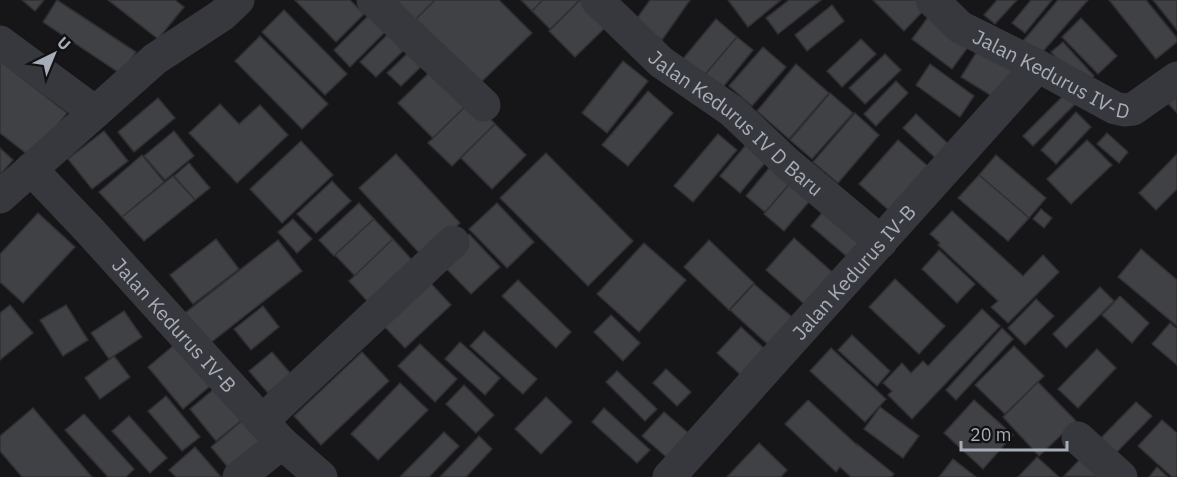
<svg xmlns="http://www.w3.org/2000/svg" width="1177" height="477" font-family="'IBM Plex Sans',sans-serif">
<rect width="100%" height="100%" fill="#161618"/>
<g fill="#404145" stroke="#303034" stroke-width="1.5">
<path d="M 22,0 L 44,0 L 35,11 Z"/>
<path d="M 57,0 L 136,52 L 121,74 L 43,22 Z"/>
<path d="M 108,0 L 175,0 L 184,7 L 158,39 Z"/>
<path d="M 295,0 L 350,0 L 364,14 L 336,42 Z"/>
<path d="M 388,0 L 435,0 L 411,24 Z"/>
<path d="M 435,0 L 499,0 L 532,33 L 475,88 L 411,24 Z"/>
<path d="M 521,0 L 543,0 L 532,11 Z"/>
<path d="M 543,0 L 580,0 L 550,29 L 532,11 Z"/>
<path d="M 580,0 L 591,0 L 612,21 L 575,57 L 549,31 Z"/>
<path d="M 650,0 L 690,0 L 662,40 L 635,21 Z"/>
<path d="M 728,0 L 781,0 L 748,27 Z"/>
<path d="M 789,0 L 821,0 L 778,34 L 766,18 Z"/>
<path d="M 873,0 L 918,0 L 926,8 L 904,31 Z"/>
<path d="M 997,0 L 1017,0 L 995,24 L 984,15 Z"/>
<path d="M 1031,0 L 1052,0 L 1025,33 L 1012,23 Z"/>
<path d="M 1058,0 L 1088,0 L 1039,56 L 1023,41 Z"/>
<path d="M 1109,0 L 1146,0 L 1177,38 L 1177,42 L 1156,59 Z"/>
<path d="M 1153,0 L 1177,0 L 1177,30 Z"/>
<path d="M 832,5 L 844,21 L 807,51 L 795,35 Z"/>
<path d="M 284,10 L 347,74 L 325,95 L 262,32 Z"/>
<path d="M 372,12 L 388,29 L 350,67 L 334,50 Z"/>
<path d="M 931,13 L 971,43 L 952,69 L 912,39 Z"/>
<path d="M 1081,18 L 1117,56 L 1098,74 L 1062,37 Z"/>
<path d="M 716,19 L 737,37 L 698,83 L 677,66 Z"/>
<path d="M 388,34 L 403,51 L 376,77 L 360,62 Z"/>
<path d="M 260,36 L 328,104 L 302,129 L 235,61 Z"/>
<path d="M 737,37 L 753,50 L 715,97 L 698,83 Z"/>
<path d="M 861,39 L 876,54 L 842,87 L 827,71 Z"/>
<path d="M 1063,42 L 1094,76 L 1083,86 L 1051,52 Z"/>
<path d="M 414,47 L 427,61 L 401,86 L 387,73 Z"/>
<path d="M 763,47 L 786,67 L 752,106 L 729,86 Z"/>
<path d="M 979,48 L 1021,75 L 1003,103 L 961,77 Z"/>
<path d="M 885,54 L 901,70 L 865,104 L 849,88 Z"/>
<path d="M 0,61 L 67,113 L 32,158 L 0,133 Z"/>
<path d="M 623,61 L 648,81 L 607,133 L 582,113 Z"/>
<path d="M 796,64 L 829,93 L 789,139 L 757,111 Z"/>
<path d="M 930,64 L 974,96 L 960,117 L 916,85 Z"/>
<path d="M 437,65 L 472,100 L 433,138 L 398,103 Z"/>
<path d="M 896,81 L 908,93 L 876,126 L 864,114 Z"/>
<path d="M 1177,88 L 1177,113 L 1164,99 Z"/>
<path d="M 648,91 L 673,113 L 628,166 L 602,145 Z"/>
<path d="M 830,93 L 853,113 L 812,159 L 790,140 Z"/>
<path d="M 1066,93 L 1076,103 L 1033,146 L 1023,136 Z"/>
<path d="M 158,98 L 175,118 L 134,152 L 118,132 Z"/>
<path d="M 472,100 L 495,124 L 452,166 L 428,143 Z"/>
<path d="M 220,104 L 239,124 L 260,105 L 288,135 L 237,183 L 189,133 Z"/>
<path d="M 1076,112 L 1091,127 L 1056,164 L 1041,150 Z"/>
<path d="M 855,113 L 879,135 L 838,183 L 813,162 Z"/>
<path d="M 916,114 L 956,151 L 943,165 L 903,128 Z"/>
<path d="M 495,124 L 526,155 L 492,189 L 461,158 Z"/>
<path d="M 104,131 L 128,161 L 92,189 L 68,159 Z"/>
<path d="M 174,131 L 194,156 L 165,180 L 144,156 Z"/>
<path d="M 1107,133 L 1128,152 L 1119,163 L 1097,144 Z"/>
<path d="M 718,134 L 737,150 L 693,202 L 674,186 Z"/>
<path d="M 750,140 L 770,157 L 740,193 L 720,176 Z"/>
<path d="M 898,140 L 931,169 L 892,213 L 859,184 Z"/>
<path d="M 1087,140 L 1112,165 L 1071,204 L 1047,179 Z"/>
<path d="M 301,141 L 333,175 L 282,223 L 250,189 Z"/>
<path d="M 0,148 L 13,160 L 0,175 Z"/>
<path d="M 546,153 L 633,241 L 588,286 L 500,198 Z"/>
<path d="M 396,154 L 460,223 L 423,257 L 359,188 Z"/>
<path d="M 1177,154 L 1177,189 L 1156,210 L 1139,193 Z"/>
<path d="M 142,155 L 164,182 L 122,217 L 99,192 Z"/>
<path d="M 996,155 L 1046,198 L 1029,218 L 979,175 Z"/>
<path d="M 779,156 L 799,173 L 765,212 L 746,196 Z"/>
<path d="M 189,163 L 210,188 L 195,200 L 174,176 Z"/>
<path d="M 799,173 L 819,190 L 784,231 L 764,214 Z"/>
<path d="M 979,175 L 1029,218 L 1008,241 L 958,198 Z"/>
<path d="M 173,176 L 195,200 L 144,241 L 122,217 Z"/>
<path d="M 332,181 L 351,201 L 316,233 L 297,214 Z"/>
<path d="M 832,201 L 872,235 L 851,260 L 811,226 Z"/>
<path d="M 359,203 L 374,219 L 334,256 L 319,240 Z"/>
<path d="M 497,203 L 534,242 L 507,268 L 469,229 Z"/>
<path d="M 1041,209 L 1052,218 L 1044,228 L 1033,219 Z"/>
<path d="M 952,211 L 1023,276 L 1043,255 L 1059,272 L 1008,323 L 991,307 L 998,301 L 938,245 L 940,243 L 930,234 Z"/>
<path d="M 38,213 L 75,247 L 23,303 L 0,282 L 0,254 Z"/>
<path d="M 293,219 L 312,239 L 297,253 L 278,232 Z"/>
<path d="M 374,219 L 393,239 L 355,276 L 335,255 Z"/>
<path d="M 469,234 L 500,267 L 471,294 L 440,262 Z"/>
<path d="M 794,238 L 840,279 L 812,311 L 766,270 Z"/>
<path d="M 216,239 L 239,269 L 193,304 L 170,275 Z"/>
<path d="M 393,239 L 412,260 L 368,302 L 349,281 Z"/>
<path d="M 278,240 L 302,271 L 209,344 L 185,313 Z"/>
<path d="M 709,240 L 754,283 L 729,310 L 684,267 Z"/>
<path d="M 644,243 L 686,280 L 639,332 L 597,294 Z"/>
<path d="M 1141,249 L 1177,280 L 1177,326 L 1118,277 Z"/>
<path d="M 939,250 L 975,284 L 957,303 L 922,269 Z"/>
<path d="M 426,278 L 451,305 L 405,348 L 380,322 Z"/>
<path d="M 895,279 L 945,326 L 919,354 L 869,307 Z"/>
<path d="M 518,280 L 571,332 L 556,348 L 502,296 Z"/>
<path d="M 754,284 L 799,323 L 774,350 L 730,310 Z"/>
<path d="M 1100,287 L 1114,301 L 1066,348 L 1053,334 Z"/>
<path d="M 1120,296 L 1149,323 L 1132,343 L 1102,315 Z"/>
<path d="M 1036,299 L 1054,316 L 1025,345 L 1008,328 Z"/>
<path d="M 10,305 L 33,333 L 0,360 L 0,313 Z"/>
<path d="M 66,305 L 88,340 L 63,356 L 40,320 Z"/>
<path d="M 263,306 L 279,327 L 251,350 L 234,329 Z"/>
<path d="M 982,309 L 1000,326 L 912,419 L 888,395 L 892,391 L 883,383 L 902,363 L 911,373 L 923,361 L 928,366 Z"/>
<path d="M 124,311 L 142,337 L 109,359 L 91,333 Z"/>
<path d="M 611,315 L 640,343 L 623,361 L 594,332 Z"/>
<path d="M 1170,323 L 1177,329 L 1177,365 L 1152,344 Z"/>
<path d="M 741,327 L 769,353 L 745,379 L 717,353 Z"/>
<path d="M 1002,328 L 1013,339 L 956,400 L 946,390 Z"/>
<path d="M 484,331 L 537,379 L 523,394 L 470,346 Z"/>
<path d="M 852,335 L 890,371 L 877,386 L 838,350 Z"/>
<path d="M 180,340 L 216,381 L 183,409 L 148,367 Z"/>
<path d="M 460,342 L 500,378 L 485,395 L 445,359 Z"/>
<path d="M 420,344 L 457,379 L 435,402 L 398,366 Z"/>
<path d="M 1014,346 L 1044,376 L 1005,414 L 975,385 Z"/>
<path d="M 831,348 L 886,399 L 865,422 L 810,371 Z"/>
<path d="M 1097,349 L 1116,368 L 1078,408 L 1058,389 Z"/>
<path d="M 272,352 L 291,374 L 268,393 L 249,371 Z"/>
<path d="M 362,352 L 389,381 L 321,445 L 294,416 Z"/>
<path d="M 114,356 L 130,377 L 100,399 L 85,378 Z"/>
<path d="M 666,369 L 691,392 L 677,406 L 653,383 Z"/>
<path d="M 617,371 L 657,409 L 645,421 L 606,382 Z"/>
<path d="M 1038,382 L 1076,421 L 1039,456 L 1003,417 Z"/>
<path d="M 400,383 L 428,410 L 378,460 L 351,434 Z"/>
<path d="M 220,384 L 247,416 L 216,441 L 190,409 Z"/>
<path d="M 464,385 L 494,415 L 476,433 L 446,404 Z"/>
<path d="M 166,396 L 200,437 L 182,451 L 148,411 Z"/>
<path d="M 546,397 L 572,422 L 541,454 L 515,429 Z"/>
<path d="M 808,400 L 857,445 L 857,444 L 894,474 L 891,477 L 851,477 L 840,467 L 836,472 L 785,424 Z"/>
<path d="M 974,400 L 1013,435 L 983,469 L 944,433 Z"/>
<path d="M 1136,402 L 1152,416 L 1116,453 L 1100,439 Z"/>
<path d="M 880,407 L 919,436 L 903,458 L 864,429 Z"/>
<path d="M 33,408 L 92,477 L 22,477 L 0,451 L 0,436 Z"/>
<path d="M 604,408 L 650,450 L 637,463 L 592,422 Z"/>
<path d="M 664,412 L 693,437 L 671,461 L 642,436 Z"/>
<path d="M 251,413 L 277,445 L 236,477 L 211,447 Z"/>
<path d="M 84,414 L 134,469 L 126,477 L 108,477 L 65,430 Z"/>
<path d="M 129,416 L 167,458 L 150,473 L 112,431 Z"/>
<path d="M 1162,420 L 1177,433 L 1177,477 L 1172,477 L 1138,446 Z"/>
<path d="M 444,432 L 459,446 L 429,477 L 400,477 Z"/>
<path d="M 479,436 L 492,449 L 466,477 L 440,477 Z"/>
<path d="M 759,443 L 787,470 L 781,477 L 727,477 Z"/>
<path d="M 195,447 L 221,477 L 176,477 L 169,470 Z"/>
<path d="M 1085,454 L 1110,477 L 1064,476 Z"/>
<path d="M 1037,457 L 1059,477 L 1018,477 Z"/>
<path d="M 953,459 L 976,477 L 939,477 Z"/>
<path d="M 1157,467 L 1168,477 L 1149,477 Z"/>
</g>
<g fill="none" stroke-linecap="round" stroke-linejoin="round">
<g stroke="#37383d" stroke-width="33">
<path d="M 373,0 L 484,105"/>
<path id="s1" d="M 597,0 L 661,62 L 732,111 L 787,163 L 881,242"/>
<path id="s2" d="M 932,0 L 960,27 L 1038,66 L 1115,108 L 1124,110 L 1133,109 L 1177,78"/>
<path d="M 0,42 L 95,112"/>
<path id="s3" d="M 31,169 L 90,231 L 262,421 L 282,443 L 321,477"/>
<path d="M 0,197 L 155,59 L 222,15 L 238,0"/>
<path d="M 262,421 L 453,242"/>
<path d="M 1078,438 L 1121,477"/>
<path d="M 239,477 L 282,443"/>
<path id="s4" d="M 669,477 L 1038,66"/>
</g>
</g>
<g text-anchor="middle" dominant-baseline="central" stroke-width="4.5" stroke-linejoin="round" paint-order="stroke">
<g font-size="20" fill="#a7adb8" stroke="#111113">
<text stroke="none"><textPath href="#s2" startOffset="142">Jalan Kedurus IV-D</textPath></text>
<text stroke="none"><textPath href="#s1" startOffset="186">Jalan Kedurus IV D Baru</textPath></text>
<text stroke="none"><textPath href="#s4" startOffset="276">Jalan Kedurus IV-B</textPath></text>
<text stroke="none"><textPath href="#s3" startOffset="212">Jalan Kedurus IV-B</textPath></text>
</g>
</g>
<g transform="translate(54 54) rotate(43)" stroke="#111113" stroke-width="4.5" paint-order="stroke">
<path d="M0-4.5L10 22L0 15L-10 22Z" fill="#a7adb8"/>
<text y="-9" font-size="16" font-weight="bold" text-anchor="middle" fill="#a7adb8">U</text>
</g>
<path d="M961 441v9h106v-9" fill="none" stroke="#a7adb8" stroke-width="3"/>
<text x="970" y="441" font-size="18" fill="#a7adb8" stroke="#111113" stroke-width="4.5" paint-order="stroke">20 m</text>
</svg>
